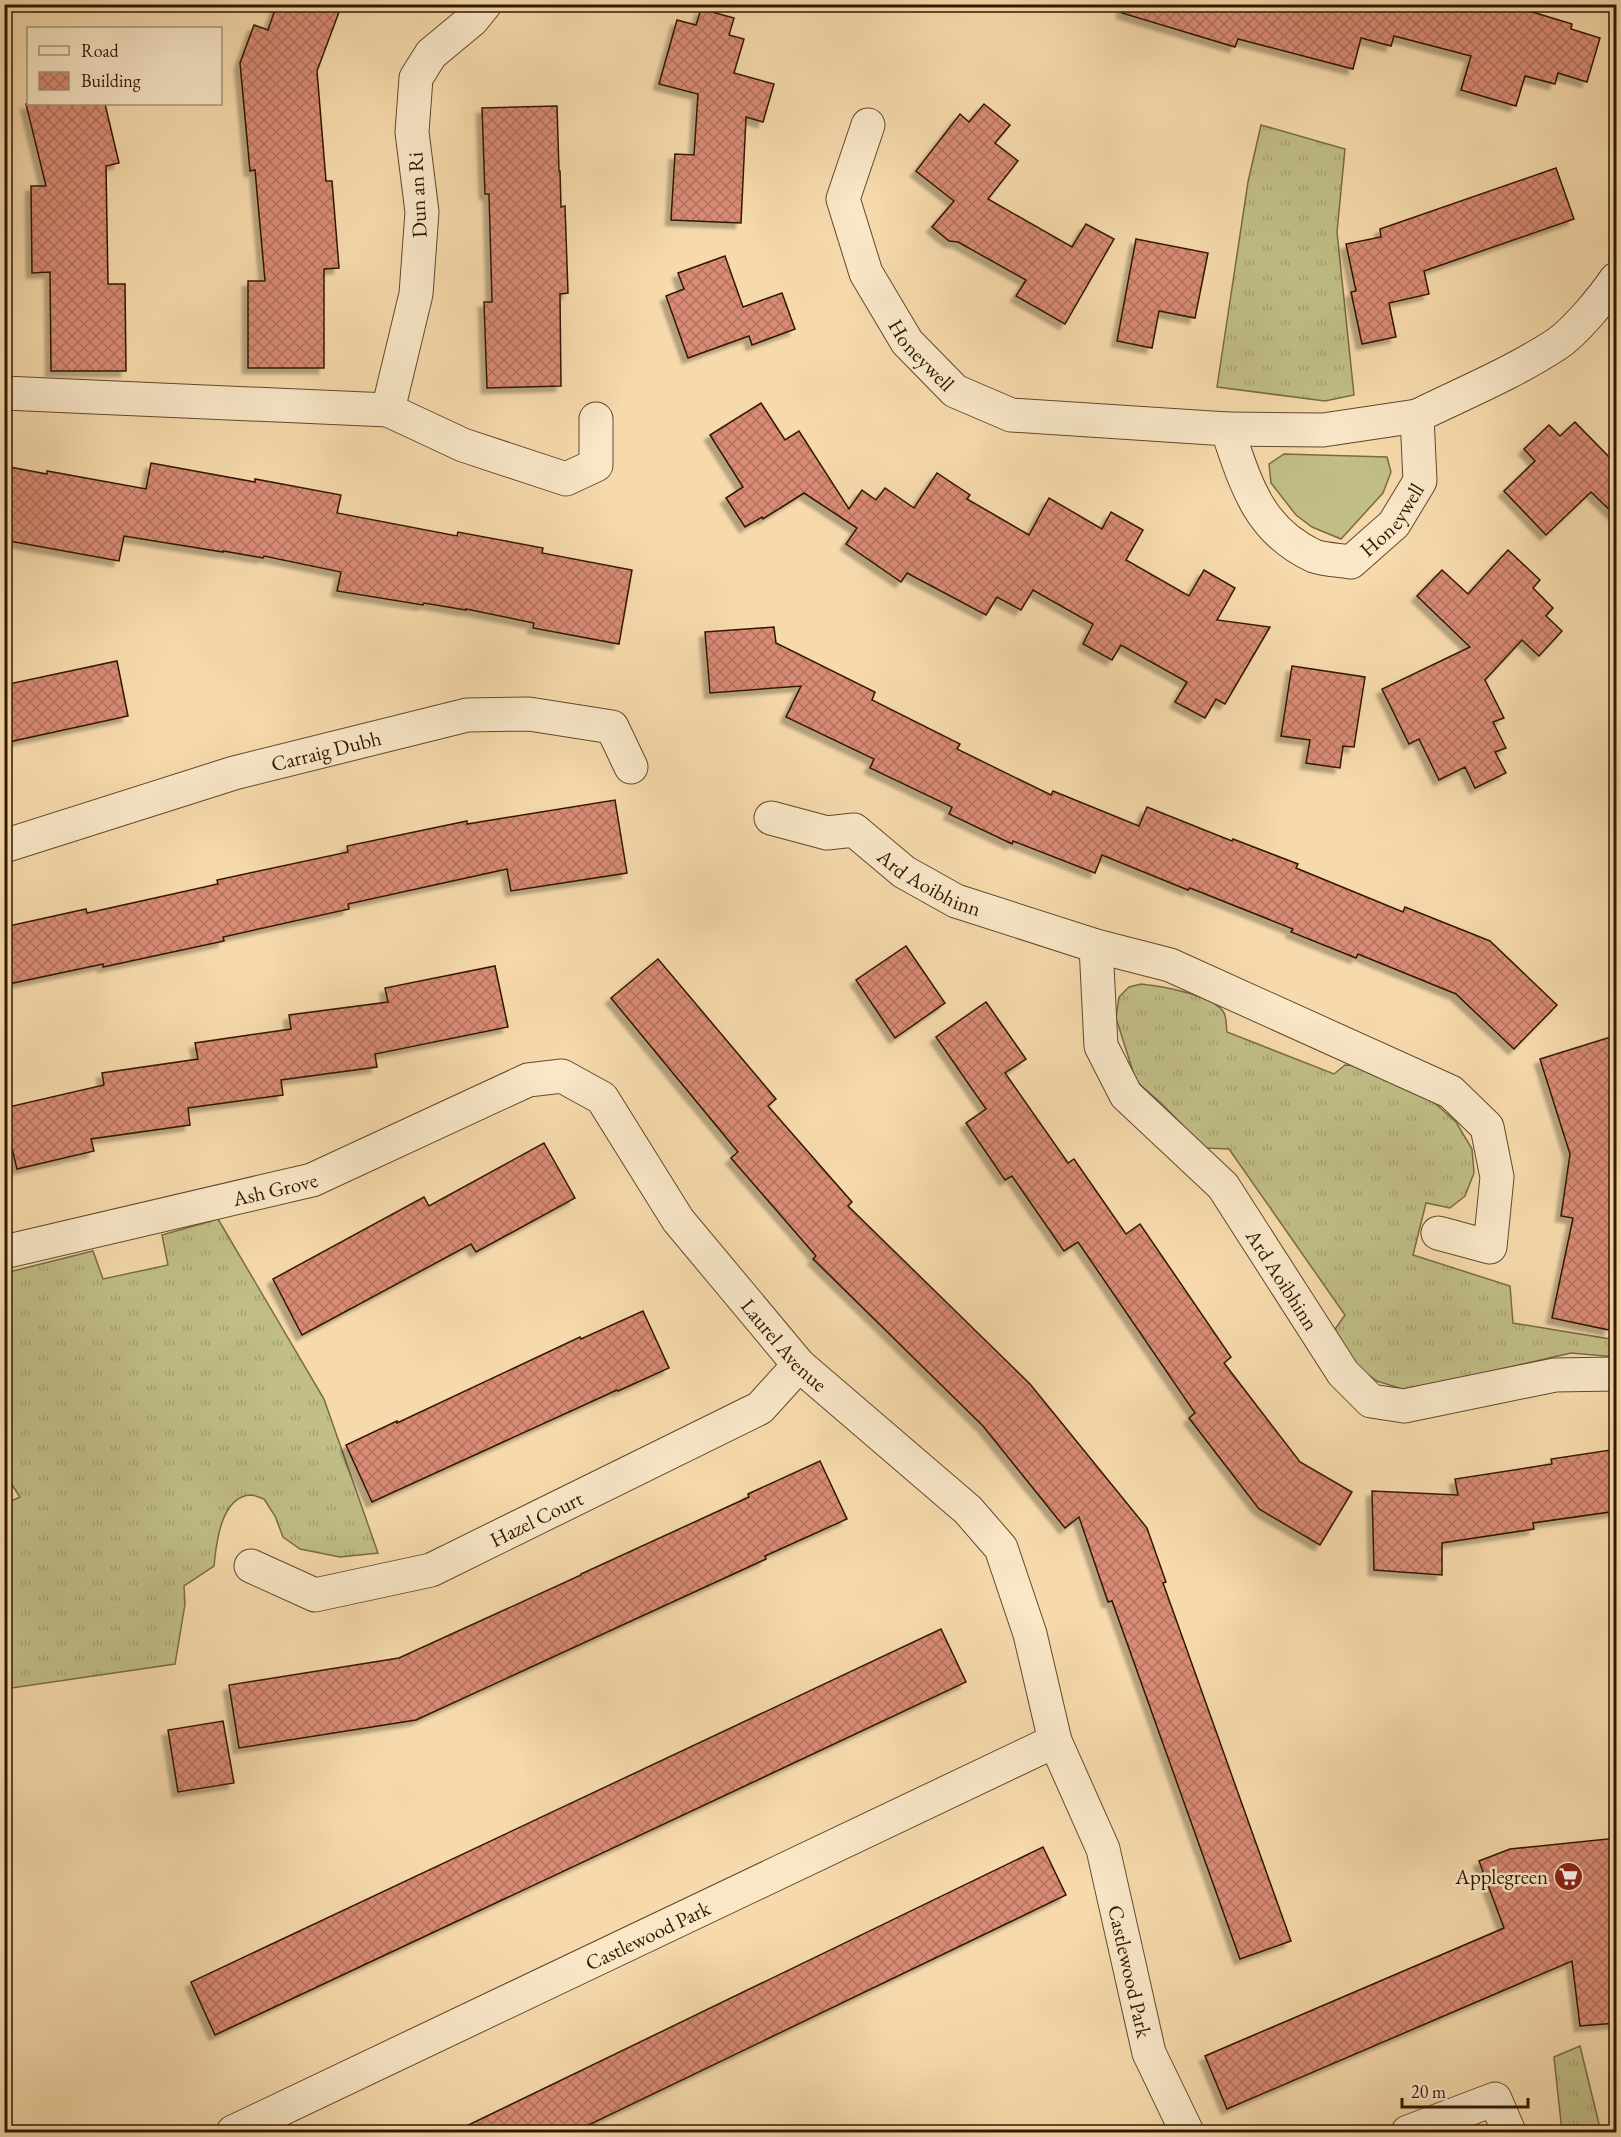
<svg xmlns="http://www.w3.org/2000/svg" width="1621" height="2137" font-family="'EB Garamond',serif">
<defs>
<pattern id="grass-tufts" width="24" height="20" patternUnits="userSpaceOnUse" patternTransform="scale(1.5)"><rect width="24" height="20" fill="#c1be86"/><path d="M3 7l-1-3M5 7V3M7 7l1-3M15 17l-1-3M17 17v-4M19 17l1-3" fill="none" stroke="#a6a372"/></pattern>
<pattern id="building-cross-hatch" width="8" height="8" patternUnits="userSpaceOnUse" patternTransform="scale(1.5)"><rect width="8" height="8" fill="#d98b75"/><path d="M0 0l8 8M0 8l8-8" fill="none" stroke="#b1715e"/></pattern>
<filter id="shadow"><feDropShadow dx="-5.5" dy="5.5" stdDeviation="1.5" flood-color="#0004"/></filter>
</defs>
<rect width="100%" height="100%" fill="#f6daab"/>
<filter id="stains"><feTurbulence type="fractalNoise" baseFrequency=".00333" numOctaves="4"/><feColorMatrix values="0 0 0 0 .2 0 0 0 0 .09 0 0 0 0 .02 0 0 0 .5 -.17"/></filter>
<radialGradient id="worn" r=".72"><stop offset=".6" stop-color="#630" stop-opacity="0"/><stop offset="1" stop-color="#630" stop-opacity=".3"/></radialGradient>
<g fill="url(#grass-tufts)" stroke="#796b43" stroke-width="1.5">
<path d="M 1261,125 L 1345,149 L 1337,232 L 1354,395 L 1325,401 L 1217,387 L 1248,182 Z"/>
<path d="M 1141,984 C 1160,986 1215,995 1224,1013 C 1227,1018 1226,1027 1227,1032 L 1334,1074 L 1345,1065 L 1359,1066 L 1430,1099 L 1456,1122 L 1472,1149 L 1474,1173 L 1465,1196 L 1450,1208 L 1426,1203 L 1413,1255 L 1510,1286 L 1513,1323 L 1616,1340 L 1616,1357 L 1571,1353 L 1448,1381 L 1402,1389 L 1377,1381 L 1356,1366 L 1333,1332 L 1345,1315 L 1229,1149 L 1205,1148 L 1162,1104 L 1136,1081 L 1116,1018 L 1119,997 L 1129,987 Z"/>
<path d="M 218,1219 L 324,1399 L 378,1553 L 340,1557 L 300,1549 L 283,1537 L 275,1516 L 264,1499 C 261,1498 254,1495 251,1495 C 221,1496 216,1544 214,1566 L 184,1586 L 185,1604 L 175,1664 L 5,1689 L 5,1504 L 20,1497 L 5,1474 L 5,1273 L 93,1251 L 103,1279 L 168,1265 L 162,1235 Z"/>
<path d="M 1580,2046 L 1601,2132 L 1562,2132 L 1554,2057 Z"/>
</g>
<path fill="#c1be86" stroke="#796b43" stroke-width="1.5" d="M 1284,454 L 1387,457 L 1391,472 L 1383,493 L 1341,539 L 1312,527 L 1296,515 L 1271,483 L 1269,464 Z"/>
<g fill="url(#building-cross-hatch)" stroke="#311800" stroke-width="1.5" filter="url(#shadow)">
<path d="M 277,4 L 342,4 L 317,71 L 326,181 L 332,181 L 339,268 L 324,269 L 324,368 L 248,368 L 248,281 L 265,281 L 255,170 L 250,171 L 240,63 L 254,25 L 268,30 Z"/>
<path d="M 1123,4 L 1506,4 L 1572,24 L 1571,29 L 1600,38 L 1587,82 L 1558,73 L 1555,84 L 1525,76 L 1516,106 L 1461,90 L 1471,56 L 1394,36 L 1391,46 L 1361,38 L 1353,69 L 1238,39 L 1235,47 L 1122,13 Z"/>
<path d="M 701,9 L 734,18 L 729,35 L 744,39 L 734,73 L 774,84 L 763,122 L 746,117 L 741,223 L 671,220 L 675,154 L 694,155 L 698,94 L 659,84 L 677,20 L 696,25 Z"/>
<path d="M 26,104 L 105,104 L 119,163 L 106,166 L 108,284 L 125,284 L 126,371 L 51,371 L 50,272 L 32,273 L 31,186 L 46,186 Z"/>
<path d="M 984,104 L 1010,125 L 995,143 L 1018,161 L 988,199 L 1072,247 L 1086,224 L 1114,239 L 1065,324 L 1016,296 L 1026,280 L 958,242 L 949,241 L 932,227 L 954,201 L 916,171 L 960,114 L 969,122 Z"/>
<path d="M 557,106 L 559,171 L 560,171 L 561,207 L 565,206 L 568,293 L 560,294 L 561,386 L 487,388 L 484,302 L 492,302 L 489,194 L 485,194 L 482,108 Z"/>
<path d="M 1556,168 L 1574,219 L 1424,271 L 1429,294 L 1389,303 L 1396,337 L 1362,344 L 1351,292 L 1356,291 L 1346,244 L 1381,237 L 1380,229 Z"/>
<path d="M 1136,239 L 1208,253 L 1195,318 L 1159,311 L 1152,348 L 1117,341 Z"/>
<path d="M 725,256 L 743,307 L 782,293 L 795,329 L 752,345 L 749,336 L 688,358 L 666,296 L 684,289 L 678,273 Z"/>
<path d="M 761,403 L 785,440 L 799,431 L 849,509 L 862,490 L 876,500 L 885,488 L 914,508 L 937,473 L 970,495 L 967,499 L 1029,535 L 1049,498 L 1102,529 L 1111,512 L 1143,530 L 1126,560 L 1189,596 L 1204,570 L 1235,588 L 1217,620 L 1270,627 L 1225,704 L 1216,699 L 1205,718 L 1175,702 L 1187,682 L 1121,645 L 1112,660 L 1083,644 L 1093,624 L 1033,590 L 1021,610 L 997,597 L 986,615 L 907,573 L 901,582 L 846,544 L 857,528 L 804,493 L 763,519 L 762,517 L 745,527 L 726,498 L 743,487 L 710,435 Z"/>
<path d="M 1575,422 L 1617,465 L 1617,517 L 1591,492 L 1546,535 L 1504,491 L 1535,461 L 1524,449 L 1549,425 L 1560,436 Z"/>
<path d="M 151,463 L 255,482 L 255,479 L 341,495 L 337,513 L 457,536 L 458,532 L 543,548 L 542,553 L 632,570 L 619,644 L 533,628 L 534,623 L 466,609 L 466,610 L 424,603 L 423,605 L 337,591 L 341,572 L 264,556 L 263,558 L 223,551 L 223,552 L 124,536 L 119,561 L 4,540 L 4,466 L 47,474 L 47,471 L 146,489 Z"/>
<path d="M 1508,550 L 1540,580 L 1533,588 L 1553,608 L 1546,616 L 1562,631 L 1539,656 L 1522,640 L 1485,680 L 1504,718 L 1493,722 L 1506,748 L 1495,752 L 1506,773 L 1475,788 L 1465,767 L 1439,780 L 1419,739 L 1409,744 L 1382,689 L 1470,647 L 1417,596 L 1442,570 L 1468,594 Z"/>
<path d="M 774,627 L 776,643 L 875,692 L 872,700 L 960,744 L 957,749 L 1051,795 L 1053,791 L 1139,826 L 1147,807 L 1232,841 L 1233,839 L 1298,864 L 1296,868 L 1403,912 L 1405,907 L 1490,941 L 1557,1005 L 1514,1049 L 1456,994 L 1358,954 L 1356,958 L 1291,932 L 1293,929 L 1190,888 L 1188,890 L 1102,855 L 1095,873 L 1013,841 L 1012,844 L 949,814 L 952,807 L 870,768 L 874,759 L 786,717 L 801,686 L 710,693 L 705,632 Z"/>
<path d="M 117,661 L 128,716 L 4,743 L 4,685 Z"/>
<path d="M 1292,666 L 1365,677 L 1354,747 L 1343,746 L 1340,768 L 1306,763 L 1310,740 L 1281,736 Z"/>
<path d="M 615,800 L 627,873 L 511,891 L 507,869 L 348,904 L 349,909 L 223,937 L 224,941 L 103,967 L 103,964 L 4,985 L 4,927 L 86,909 L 87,913 L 218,884 L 217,880 L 348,852 L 347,846 L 467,821 L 467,824 Z"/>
<path d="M 906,946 L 945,1003 L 895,1038 L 856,980 Z"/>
<path d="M 658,959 L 776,1099 L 768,1106 L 852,1202 L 848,1206 L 1030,1384 L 1147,1528 L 1166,1582 L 1163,1583 L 1291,1941 L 1240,1959 L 1112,1601 L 1108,1602 L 1079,1517 L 1065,1528 L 983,1426 L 813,1259 L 816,1256 L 731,1158 L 738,1152 L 611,998 Z"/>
<path d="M 495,966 L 508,1027 L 375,1054 L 377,1067 L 281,1080 L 283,1095 L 188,1108 L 190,1125 L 91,1139 L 94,1151 L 17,1169 L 4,1116 L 4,1108 L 104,1085 L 102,1073 L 198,1059 L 195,1043 L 291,1029 L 289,1015 L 388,1002 L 385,988 Z"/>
<path d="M 986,1002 L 1026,1059 L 1005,1073 L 1068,1163 L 1074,1159 L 1126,1234 L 1140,1224 L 1231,1357 L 1224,1363 L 1300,1462 L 1352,1492 L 1320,1545 L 1259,1509 L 1189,1418 L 1195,1413 L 1078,1242 L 1064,1251 L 1012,1176 L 1005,1180 L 966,1123 L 986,1109 L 936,1037 Z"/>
<path d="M 1617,1035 L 1617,1291 L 1609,1330 L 1552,1318 L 1573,1218 L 1561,1216 L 1570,1154 L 1540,1059 Z"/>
<path d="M 544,1143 L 575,1198 L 476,1252 L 471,1244 L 302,1335 L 273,1279 L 424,1197 L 429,1206 Z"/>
<path d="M 643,1311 L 669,1368 L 618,1391 L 617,1390 L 372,1502 L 346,1445 L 397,1421 L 397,1423 L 580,1337 L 581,1339 Z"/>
<path d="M 1617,1449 L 1617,1511 L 1533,1523 L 1534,1529 L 1442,1543 L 1442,1575 L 1374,1570 L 1372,1491 L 1458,1495 L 1455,1479 L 1552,1464 L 1551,1459 Z"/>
<path d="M 820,1461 L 847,1519 L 765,1556 L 766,1559 L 416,1720 L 239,1748 L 229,1685 L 399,1658 L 581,1575 L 581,1574 L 749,1497 L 748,1494 Z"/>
<path d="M 941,1629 L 966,1682 L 215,2035 L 191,1982 Z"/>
<path d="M 223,1721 L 234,1783 L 178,1792 L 168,1730 Z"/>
<path d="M 1617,1838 L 1617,2023 L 1580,2026 L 1572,1961 L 1227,2109 L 1205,2056 L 1504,1928 L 1479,1861 L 1510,1849 Z"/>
<path d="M 1043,1847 L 1066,1895 L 572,2133 L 452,2133 Z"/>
</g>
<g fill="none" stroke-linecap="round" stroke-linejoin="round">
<defs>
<g id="street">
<path id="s1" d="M 868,125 L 843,199 L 866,273 L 907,342 L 955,391 L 1011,415 L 1227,429 C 1246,484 1258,530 1314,556 C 1325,560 1340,560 1351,562 L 1394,524 L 1420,481 L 1417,416 C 1464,393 1513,373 1557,344 C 1576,331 1603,298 1616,279"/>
<path d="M 4,393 L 388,410 L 416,294 L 422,212 L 412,132 L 416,78 L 431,54 L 472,20 L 485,4"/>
<path d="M 388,410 L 463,445 L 566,479 L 596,465 L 596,419"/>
<path d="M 1227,429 L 1323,430 L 1417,416"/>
<path id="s2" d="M 771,818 L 827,833 L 854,830 L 904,872 L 956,901 L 1096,946 L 1170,965 L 1451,1092 L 1487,1127 L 1497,1177 L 1490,1247 L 1438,1233"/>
<path id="s3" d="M 4,846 L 234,773 L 467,715 L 529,714 L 612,727 L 631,767"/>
<path id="s4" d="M 1096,946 L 1101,1046 L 1126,1095 L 1223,1186 L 1343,1373 L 1371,1401 L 1404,1406 L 1555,1375 L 1616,1374"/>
<path id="s5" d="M 4,1252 L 312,1180 L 528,1080 L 562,1076 L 602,1098 L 678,1220 L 799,1365 L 968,1510 L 1001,1548 L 1030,1634 L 1055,1741 L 1103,1849 L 1149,2053 L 1187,2132"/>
<path id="s6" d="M 251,1566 L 315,1595 L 431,1570 L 760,1408 L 799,1365"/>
<path id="s7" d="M 233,2132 L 1055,1741"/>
<path d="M 1408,2132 L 1495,2099 L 1509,2132"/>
</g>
</defs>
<use href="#street" stroke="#62482b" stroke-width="35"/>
<use href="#street" stroke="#f9e7c8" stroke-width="33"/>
</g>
<defs>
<symbol id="supermarket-disc" viewBox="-11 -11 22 22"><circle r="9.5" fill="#8f2418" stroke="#f9e7c8"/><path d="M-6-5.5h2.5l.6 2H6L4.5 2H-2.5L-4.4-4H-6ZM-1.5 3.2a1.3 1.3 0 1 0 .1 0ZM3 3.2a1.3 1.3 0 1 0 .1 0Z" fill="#fff"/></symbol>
</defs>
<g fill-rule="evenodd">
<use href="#supermarket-disc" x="1552" y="1860" width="33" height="33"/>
</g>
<g text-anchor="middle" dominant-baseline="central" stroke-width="5" stroke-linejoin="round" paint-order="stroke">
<g font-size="21" fill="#311800" stroke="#f9e7c8">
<text transform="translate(417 195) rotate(-93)">Dun an Ri</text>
<text stroke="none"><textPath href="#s1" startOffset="255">Honeywell</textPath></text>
<text stroke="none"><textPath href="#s1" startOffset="838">Honeywell</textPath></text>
<text stroke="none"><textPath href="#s3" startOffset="336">Carraig Dubh</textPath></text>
<text stroke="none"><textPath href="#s2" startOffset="178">Ard Aoibhinn</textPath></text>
<text stroke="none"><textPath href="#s5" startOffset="278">Ash Grove</textPath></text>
<text stroke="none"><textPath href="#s4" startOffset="399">Ard Aoibhinn</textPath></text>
<text stroke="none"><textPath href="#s5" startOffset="942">Laurel Avenue</textPath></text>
<text stroke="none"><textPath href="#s6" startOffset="306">Hazel Court</textPath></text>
<text stroke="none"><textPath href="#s7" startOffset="459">Castlewood Park</textPath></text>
<text stroke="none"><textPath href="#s5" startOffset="1684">Castlewood Park</textPath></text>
</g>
<g font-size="21" fill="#311800" stroke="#f9e7c8" text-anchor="end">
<text x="1548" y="1876">Applegreen</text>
</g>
</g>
<rect width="1621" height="2137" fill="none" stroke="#f6daab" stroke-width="24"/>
<rect x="6" y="6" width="1609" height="2125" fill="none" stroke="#311800" stroke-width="3"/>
<rect x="12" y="12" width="1597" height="2113" fill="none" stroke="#311800" stroke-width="1.5"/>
<rect x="27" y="27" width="195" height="78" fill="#f9e7c8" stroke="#a99478" stroke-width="1.5"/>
<rect x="39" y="46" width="30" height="9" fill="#f9e7c8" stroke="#a99478" stroke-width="1.5"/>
<text x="81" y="57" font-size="18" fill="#311800">Road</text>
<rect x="39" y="72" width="30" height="18" fill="url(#building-cross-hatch)" stroke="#a99478" stroke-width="1.5"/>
<text x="81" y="87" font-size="18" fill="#311800">Building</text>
<path d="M1402 2098v9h126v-9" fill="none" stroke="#311800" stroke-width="3"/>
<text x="1411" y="2098" font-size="18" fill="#311800" stroke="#f9e7c8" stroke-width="4.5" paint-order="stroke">20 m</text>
<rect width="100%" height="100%" filter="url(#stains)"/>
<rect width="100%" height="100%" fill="url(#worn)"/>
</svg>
